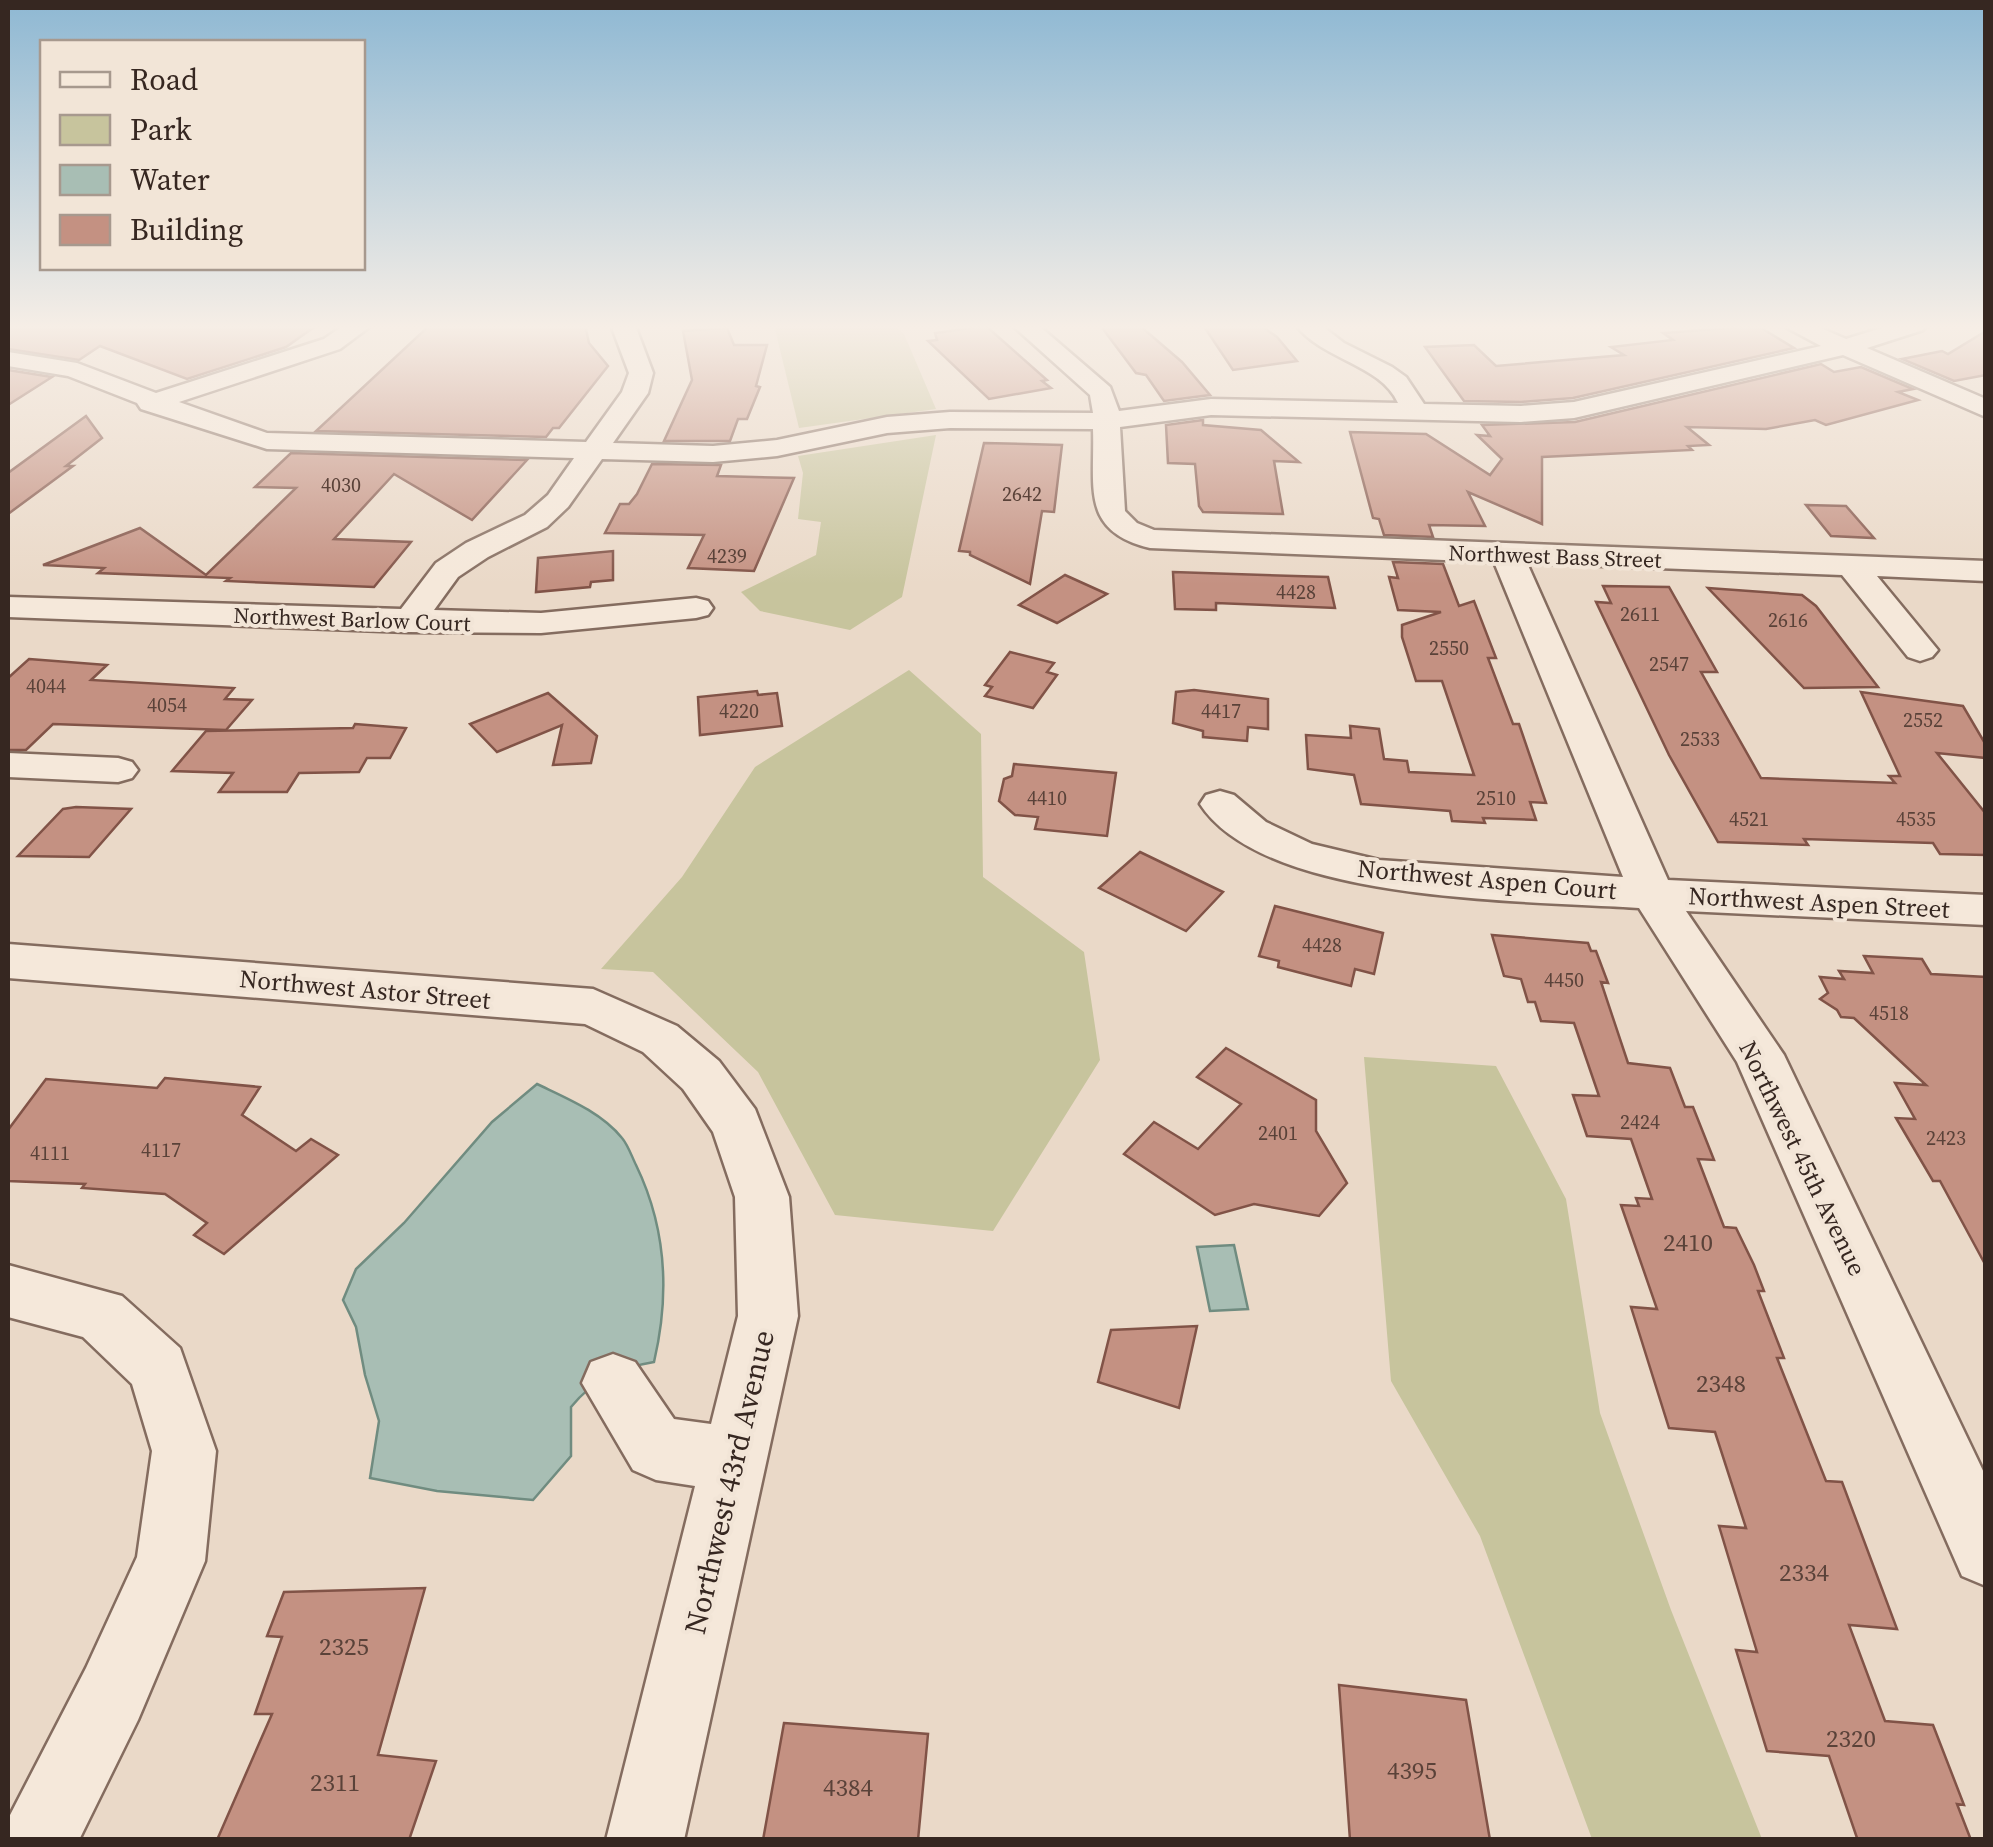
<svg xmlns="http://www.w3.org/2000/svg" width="1993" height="1847" font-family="'Source Serif 4',serif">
<rect width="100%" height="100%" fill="#ead9c8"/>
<g fill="#c7c49d">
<path d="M 774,325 L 894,325 L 904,334 L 936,409 L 799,428 Z"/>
<path d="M 936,435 L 902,597 L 850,630 L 760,611 L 741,592 L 816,555 L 821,522 L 798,519 L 803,473 L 798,456 Z"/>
<path d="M 909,670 L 981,734 L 983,877 L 1084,952 L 1100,1060 L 993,1231 L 835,1215 L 758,1072 L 653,972 L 601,969 L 682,877 L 755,767 Z"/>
<path d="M 1364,1057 L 1496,1066 L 1566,1199 L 1600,1413 L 1671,1610 L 1762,1839 L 1592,1839 L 1480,1536 L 1391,1381 Z"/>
</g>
<g fill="#a8beb4" stroke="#708c80" stroke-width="2.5">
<path d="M 537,1084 C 566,1098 601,1112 622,1138 C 628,1145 632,1157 636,1165 C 667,1229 670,1294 654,1362 C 618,1368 594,1379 571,1407 L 571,1456 L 533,1500 L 437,1491 L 370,1478 L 379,1421 L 365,1375 L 356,1327 L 343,1300 L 356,1269 L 404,1223 L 492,1122 Z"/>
<path d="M 1234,1245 L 1248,1309 L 1210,1311 L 1197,1247 Z"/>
</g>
<g fill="#c49182" stroke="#815347" stroke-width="2.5">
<path d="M 8,325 L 317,325 L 286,347 L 187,379 L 100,346 L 79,360 L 8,349 Z"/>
<path d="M 430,325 L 585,325 L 589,343 L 608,366 L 559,428 L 553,428 L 546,437 L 316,431 Z"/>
<path d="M 1100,325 L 1139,325 L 1182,362 L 1210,395 L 1164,401 L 1146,375 L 1136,373 Z"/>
<path d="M 1203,325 L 1260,325 L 1277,337 L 1297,361 L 1233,370 Z"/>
<path d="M 986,326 L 1047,380 L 1042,381 L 1051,388 L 989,399 L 928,341 L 937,340 L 935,333 Z"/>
<path d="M 1758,326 L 1794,348 L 1573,398 L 1521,402 L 1464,401 L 1425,347 L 1474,345 L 1496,366 L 1624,355 L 1611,347 L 1673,340 L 1663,333 Z"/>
<path d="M 727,328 L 734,345 L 767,345 L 756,386 L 760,387 L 747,419 L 738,419 L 730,441 L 664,441 L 692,380 L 683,331 Z"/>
<path d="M 1986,331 L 1986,375 L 1954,381 L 1902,359 L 1942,351 L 1948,354 Z"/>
<path d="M 1821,364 L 1834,372 L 1861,367 L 1913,389 L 1898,392 L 1918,400 L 1826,425 L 1815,420 L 1766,429 L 1687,427 L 1709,445 L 1688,446 L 1692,450 L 1542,457 L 1542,524 L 1468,492 L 1485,526 L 1429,525 L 1433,537 L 1384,535 L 1379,519 L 1373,518 L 1350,432 L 1426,434 L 1490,475 L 1502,459 L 1477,435 L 1490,436 L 1482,425 L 1575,422 Z"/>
<path d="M 8,370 L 52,377 L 8,405 Z"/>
<path d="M 86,416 L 102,438 L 66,466 L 73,466 L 8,514 L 8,473 Z"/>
<path d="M 1203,420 L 1203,425 L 1261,430 L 1299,462 L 1274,461 L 1283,514 L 1203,512 L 1199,506 L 1195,464 L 1168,463 L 1166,425 Z"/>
<path d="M 984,443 L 1062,445 L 1054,512 L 1042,511 L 1030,584 L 970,555 L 970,552 L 959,551 Z"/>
<path d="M 291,453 L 527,460 L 472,520 L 394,474 L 334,539 L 411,542 L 374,587 L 226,581 L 230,578 L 98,573 L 104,568 L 43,565 L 140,528 L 206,575 L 296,488 L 255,487 Z"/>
<path d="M 652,464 L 721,465 L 717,476 L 794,478 L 754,571 L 688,568 L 704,535 L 605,533 L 620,504 L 629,504 L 637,494 Z"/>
<path d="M 1806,505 L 1846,506 L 1874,538 L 1831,536 Z"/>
<path d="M 613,551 L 613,580 L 591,582 L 590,587 L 536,592 L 538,558 Z"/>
<path d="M 1393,562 L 1443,564 L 1459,606 L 1474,601 L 1496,658 L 1488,658 L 1513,724 L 1519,724 L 1546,803 L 1530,802 L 1536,820 L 1483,818 L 1485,823 L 1452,821 L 1450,811 L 1361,804 L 1354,775 L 1308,769 L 1306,735 L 1351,738 L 1350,726 L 1379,729 L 1384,759 L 1407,761 L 1409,772 L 1474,775 L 1442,681 L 1416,681 L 1402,637 L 1402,625 L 1441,612 L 1398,610 L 1389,577 L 1398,578 Z"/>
<path d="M 1173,572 L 1328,577 L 1335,608 L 1216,603 L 1216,610 L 1175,609 Z"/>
<path d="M 1065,575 L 1107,594 L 1057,623 L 1019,605 Z"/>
<path d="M 1603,586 L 1669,587 L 1717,672 L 1701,672 L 1761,778 L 1895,783 L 1889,776 L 1900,776 L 1861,692 L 1963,706 L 1986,745 L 1986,758 L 1937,753 L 1986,814 L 1986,855 L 1940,854 L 1933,843 L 1804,839 L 1808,845 L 1718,842 L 1669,755 L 1596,602 L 1611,603 Z"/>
<path d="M 1708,588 L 1802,595 L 1816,606 L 1878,687 L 1804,688 Z"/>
<path d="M 1010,652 L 1054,663 L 1047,672 L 1057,675 L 1033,708 L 985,696 L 992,687 L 985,685 Z"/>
<path d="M 29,659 L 107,665 L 91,680 L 234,688 L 225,699 L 252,700 L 226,730 L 53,724 L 26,750 L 8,750 L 8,678 Z"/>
<path d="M 1194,690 L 1268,699 L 1268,729 L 1248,727 L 1247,741 L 1203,737 L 1203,731 L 1173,723 L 1176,692 Z"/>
<path d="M 757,691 L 758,695 L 777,693 L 782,726 L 700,735 L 698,697 Z"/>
<path d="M 548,693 L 597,736 L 591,763 L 553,765 L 562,725 L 497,752 L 470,724 Z"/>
<path d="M 355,724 L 406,728 L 390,758 L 367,758 L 359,772 L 299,773 L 287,792 L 219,792 L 233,773 L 172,771 L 206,731 L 353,728 Z"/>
<path d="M 1014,764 L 1116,773 L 1107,836 L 1035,829 L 1038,817 L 1015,815 L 999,801 L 1004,779 L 1012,776 Z"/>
<path d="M 76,807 L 131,809 L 89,857 L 18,856 L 63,809 Z"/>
<path d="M 1140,852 L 1223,892 L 1186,931 L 1099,888 Z"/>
<path d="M 1275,906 L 1383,933 L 1374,974 L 1355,969 L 1351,986 L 1278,967 L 1279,961 L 1259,956 Z"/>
<path d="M 1492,935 L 1588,943 L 1591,951 L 1596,951 L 1608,983 L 1601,982 L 1628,1063 L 1670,1068 L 1685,1107 L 1693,1107 L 1714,1160 L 1698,1159 L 1724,1227 L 1736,1228 L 1754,1265 L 1764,1291 L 1758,1291 L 1784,1358 L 1777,1358 L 1826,1481 L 1842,1482 L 1897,1629 L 1849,1625 L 1885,1721 L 1933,1725 L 1964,1805 L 1957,1804 L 1971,1840 L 1857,1838 L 1829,1756 L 1767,1751 L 1736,1650 L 1757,1652 L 1719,1526 L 1746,1528 L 1715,1432 L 1669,1428 L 1631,1307 L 1657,1309 L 1621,1205 L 1639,1206 L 1636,1198 L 1652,1199 L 1631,1139 L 1587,1136 L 1573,1095 L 1599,1096 L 1574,1023 L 1541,1021 L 1535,1002 L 1528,1002 L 1521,979 L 1504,976 Z"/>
<path d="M 1864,956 L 1922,959 L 1931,974 L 1986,977 L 1986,1266 L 1940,1181 L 1933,1181 L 1896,1118 L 1915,1119 L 1895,1083 L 1926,1085 L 1854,1018 L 1841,1017 L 1837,1010 L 1820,999 L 1828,993 L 1820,977 L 1844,979 L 1839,971 L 1873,973 Z"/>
<path d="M 1226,1048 L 1316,1100 L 1316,1131 L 1347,1183 L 1319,1216 L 1254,1204 L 1215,1215 L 1124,1154 L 1154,1122 L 1198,1149 L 1241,1104 L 1197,1077 Z"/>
<path d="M 165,1078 L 260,1087 L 242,1115 L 296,1151 L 311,1139 L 338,1155 L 224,1254 L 194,1235 L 207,1223 L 165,1194 L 82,1188 L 85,1184 L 8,1181 L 8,1130 L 46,1079 L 157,1088 Z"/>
<path d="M 1197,1326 L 1179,1408 L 1098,1382 L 1111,1330 Z"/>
<path d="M 425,1588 L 378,1755 L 436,1761 L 409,1840 L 217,1840 L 272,1714 L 255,1714 L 282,1637 L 267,1636 L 284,1592 Z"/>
<path d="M 1339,1685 L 1466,1700 L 1490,1840 L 1350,1840 Z"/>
<path d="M 784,1723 L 928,1734 L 918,1840 L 763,1840 Z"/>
</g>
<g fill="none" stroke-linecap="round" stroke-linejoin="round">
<defs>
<g id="minor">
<path d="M 344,325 L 372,325 L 340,349 L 179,402 L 267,433 L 586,442 L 622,392 L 629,373 L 611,325 L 635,325 L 653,373 L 648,393 L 613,443 L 713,446 L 777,440 L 887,417 L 950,412 L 1093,413 L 1090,395 L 1012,325 L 1038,325 L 1110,387 L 1119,411 L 1211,399 L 1398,403 C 1381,364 1322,360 1296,325 L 1321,325 L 1344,343 L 1392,367 L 1406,377 L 1424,404 L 1521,406 L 1574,402 L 1821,346 L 1782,325 L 1814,325 L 1846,339 L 1891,325 L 1927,325 L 1923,330 L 1867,348 L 1986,399 L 1986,417 L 1843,355 L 1574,418 L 1521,422 L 1211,415 L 1120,427 L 1125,511 L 1137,523 L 1154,530 L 1986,561 L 1986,581 L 1877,576 L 1938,650 L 1932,657 L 1920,661 L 1908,657 L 1842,575 L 1527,563 L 1668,880 L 1986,895 L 1986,925 L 1686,911 L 1784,1055 L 1986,1477 L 1986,1586 L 1962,1576 L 1737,1062 L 1639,908 C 1527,900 1265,904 1200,804 L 1206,795 L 1220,791 L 1234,795 L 1266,822 L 1312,844 L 1379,860 L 1623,877 L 1494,562 L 1150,548 C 1080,531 1095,488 1093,429 L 950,428 L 887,433 L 777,456 L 713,462 L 602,459 L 568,507 L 547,527 L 488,557 L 458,577 L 434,610 L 541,613 L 696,598 L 708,601 L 713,608 L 708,615 L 696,618 L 541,633 L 408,632 L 8,617 L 8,597 L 401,609 L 436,563 L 466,543 L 525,515 L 548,495 L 574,458 L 267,449 L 141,409 L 137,403 L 68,376 L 8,366 L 8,352 L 77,363 L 156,393 L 324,339 Z"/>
<path d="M 8,753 L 118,758 L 132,762 L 138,770 L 132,778 L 118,782 L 8,777 Z"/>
<path d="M 8,944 L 593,989 L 677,1026 L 719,1061 L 755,1109 L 789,1197 L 798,1316 L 684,1840 L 606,1840 L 695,1486 L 656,1480 L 633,1470 L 582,1383 L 591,1362 L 613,1354 L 635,1362 L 674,1419 L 711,1424 L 738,1316 L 735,1197 L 713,1132 L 683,1089 L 643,1052 L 585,1024 L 8,978 Z"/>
<path d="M 8,1265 L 122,1296 L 180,1348 L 216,1451 L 205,1561 L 138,1720 L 79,1840 L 8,1840 L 8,1819 L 86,1668 L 137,1557 L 152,1451 L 132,1384 L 83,1337 L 8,1317 Z"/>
</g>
</defs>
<use href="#minor" stroke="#846c5f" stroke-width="5"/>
<use href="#minor" fill="#f5e8da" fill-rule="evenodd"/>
</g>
<linearGradient id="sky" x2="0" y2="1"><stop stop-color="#8eb8d3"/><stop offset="0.56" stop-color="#f6eee6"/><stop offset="1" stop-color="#f6eee6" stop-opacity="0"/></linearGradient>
<rect width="1993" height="584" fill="url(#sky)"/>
<g text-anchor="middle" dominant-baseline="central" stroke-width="8" stroke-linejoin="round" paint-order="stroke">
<g font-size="20" fill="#5a4239">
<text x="341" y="485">4030</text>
<text x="1022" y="494">2642</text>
<text x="727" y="556">4239</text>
<text x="1296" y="592">4428</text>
<text x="1640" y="614">2611</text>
<text x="1788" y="620">2616</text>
<text x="1449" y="648">2550</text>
<text x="1669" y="664">2547</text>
<text x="46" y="686">4044</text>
<text x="167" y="705">4054</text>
<text x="739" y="711">4220</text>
<text x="1221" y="711">4417</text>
<text x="1923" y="720">2552</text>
<text x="1700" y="739">2533</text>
<text x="1047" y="798">4410</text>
<text x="1496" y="798">2510</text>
<text x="1749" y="819">4521</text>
<text x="1916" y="819">4535</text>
<text x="1322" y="945">4428</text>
<text x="1564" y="980">4450</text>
<text x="1889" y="1013">4518</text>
<text x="1640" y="1122">2424</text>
<text x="1278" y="1133">2401</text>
<text x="1946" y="1138">2423</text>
<text x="161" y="1150">4117</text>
<text x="50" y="1153">4111</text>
</g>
<g font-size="22" fill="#362721" stroke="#f2e5d7">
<text transform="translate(1555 556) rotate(2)">Northwest Bass Street</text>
<text transform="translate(352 619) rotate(2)">Northwest Barlow Court</text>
</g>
<g font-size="25" fill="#362721" stroke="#f2e5d7">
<text transform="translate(1487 879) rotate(5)">Northwest Aspen Court</text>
<text transform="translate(1819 902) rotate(3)">Northwest Aspen Street</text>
<text transform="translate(365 989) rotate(5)">Northwest Astor Street</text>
<text transform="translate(1803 1158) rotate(64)">Northwest 45th Avenue</text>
</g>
<g font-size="25" fill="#5a4239">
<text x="1688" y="1242">2410</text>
<text x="1721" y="1383">2348</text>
<text x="1804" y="1572">2334</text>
<text x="344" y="1646">2325</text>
<text x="1851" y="1738">2320</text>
<text x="1412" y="1770">4395</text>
<text x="335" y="1782">2311</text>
<text x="848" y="1787">4384</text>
</g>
<g font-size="30" fill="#362721" stroke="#f2e5d7">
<text transform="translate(729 1482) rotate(-77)">Northwest 43rd Avenue</text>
</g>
</g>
<rect width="1993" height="1847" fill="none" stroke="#362721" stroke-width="20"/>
<rect x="40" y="40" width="325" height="230" fill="#f2e5d7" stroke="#a7998e" stroke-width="2.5"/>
<rect x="60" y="72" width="50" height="15" fill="#f5e8da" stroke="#a7998e" stroke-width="2.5"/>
<text x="130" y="90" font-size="30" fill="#362721">Road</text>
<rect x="60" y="115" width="50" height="30" fill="#c7c49d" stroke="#a7998e" stroke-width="2.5"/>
<text x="130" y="140" font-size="30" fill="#362721">Park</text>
<rect x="60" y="165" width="50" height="30" fill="#a8beb4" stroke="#a7998e" stroke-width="2.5"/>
<text x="130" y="190" font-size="30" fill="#362721">Water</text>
<rect x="60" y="215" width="50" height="30" fill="#c49182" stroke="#a7998e" stroke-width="2.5"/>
<text x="130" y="240" font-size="30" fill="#362721">Building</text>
</svg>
